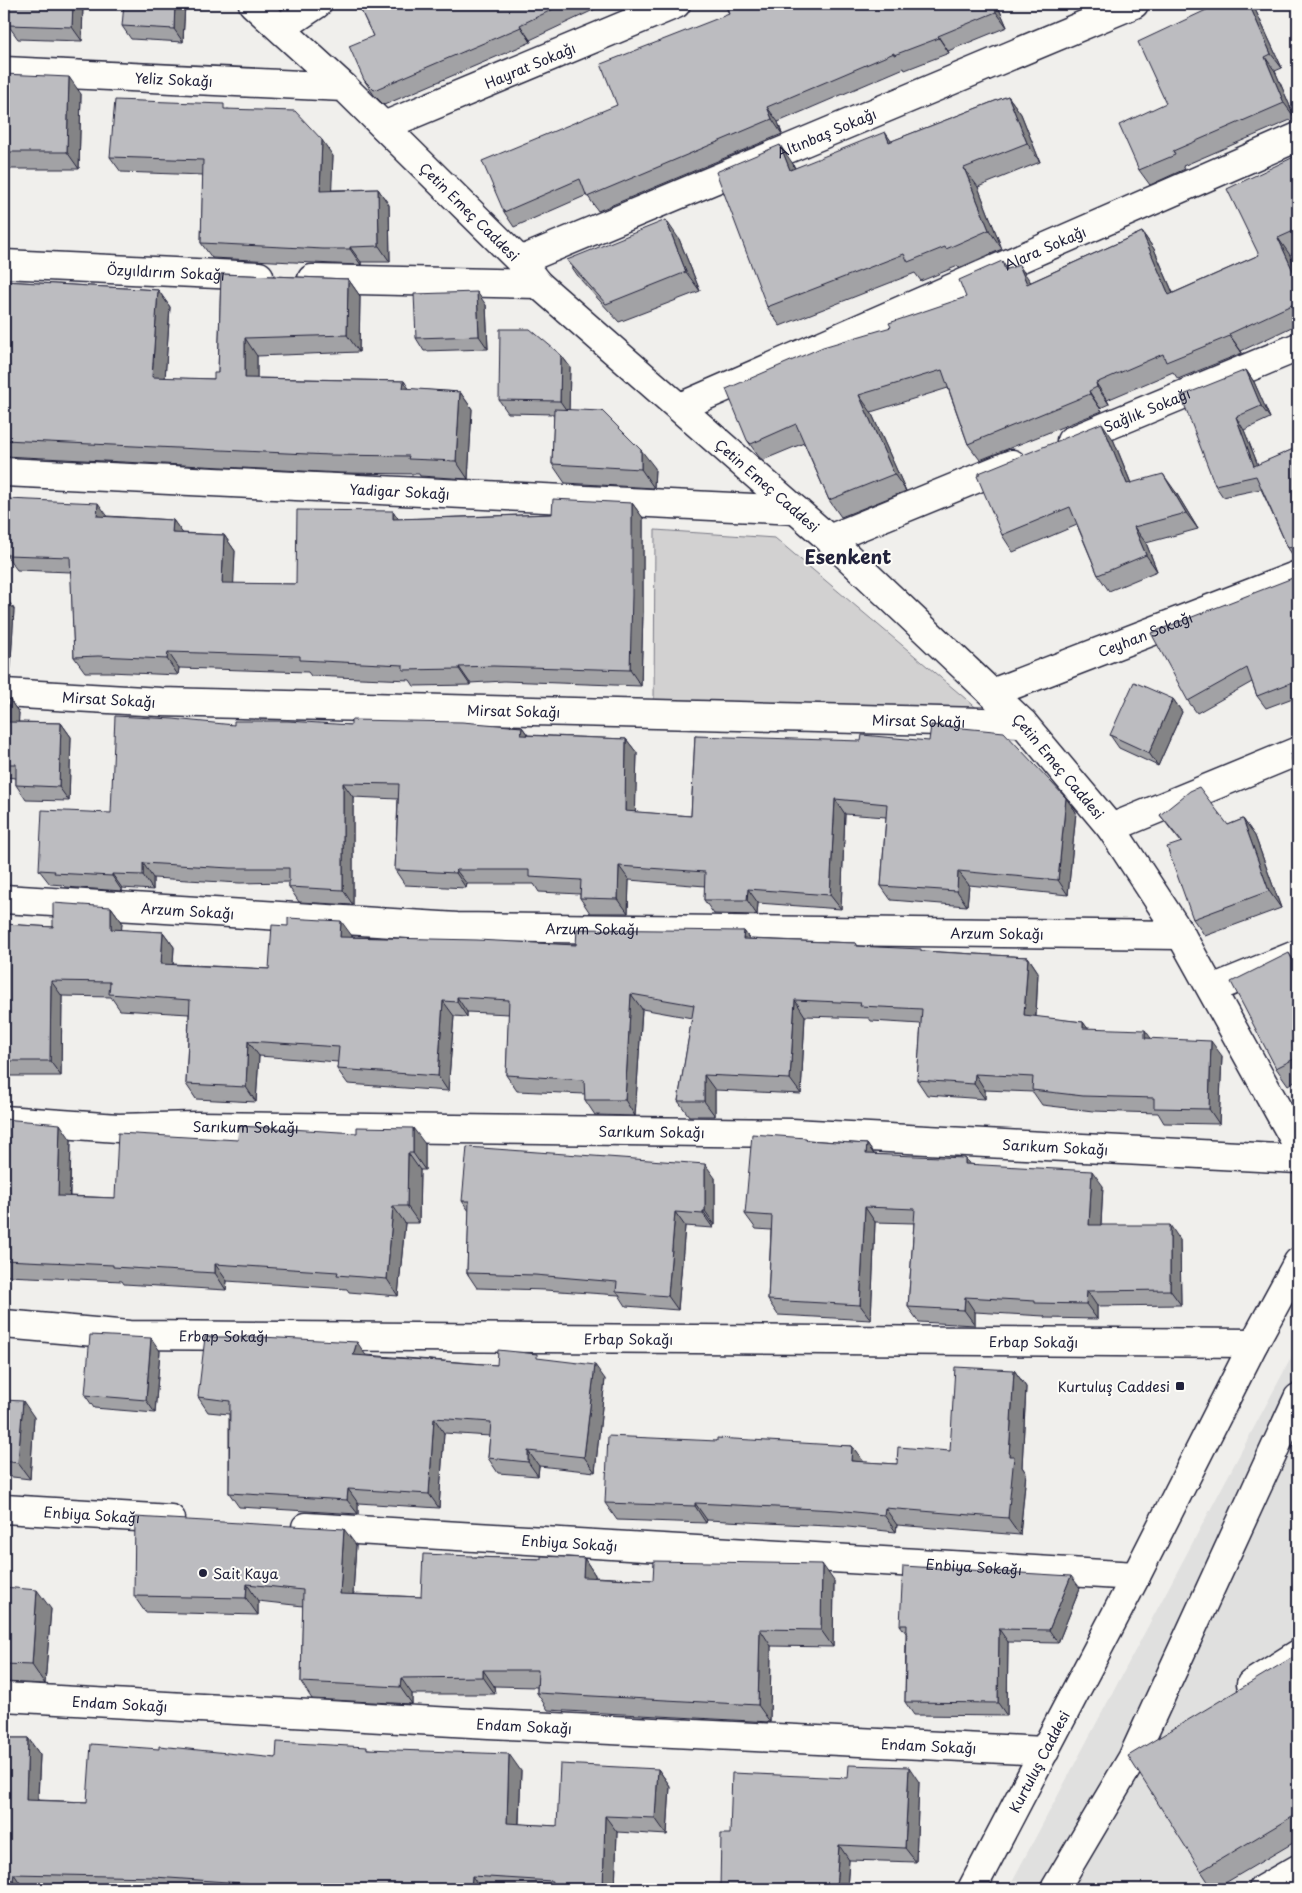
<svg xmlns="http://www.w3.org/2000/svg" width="1302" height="1893" font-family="'Playpen Sans',sans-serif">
<rect width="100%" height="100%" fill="#f0efec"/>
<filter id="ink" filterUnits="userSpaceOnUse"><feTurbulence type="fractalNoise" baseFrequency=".02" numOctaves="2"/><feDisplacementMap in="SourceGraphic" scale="10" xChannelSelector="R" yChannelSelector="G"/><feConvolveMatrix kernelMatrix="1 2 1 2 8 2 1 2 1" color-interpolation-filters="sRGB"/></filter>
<g filter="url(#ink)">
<path fill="#e0e0df" d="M 1298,1345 L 1298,1889 L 1008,1889 Z"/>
<path fill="#d2d1d1" stroke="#7a7a86" d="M 655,530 L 775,538 L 979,710 L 654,706 Z"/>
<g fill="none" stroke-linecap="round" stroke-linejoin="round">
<defs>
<g id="street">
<path d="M 281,28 L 317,4"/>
<path id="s1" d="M 4,71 L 344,87"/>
<path id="s2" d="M 384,126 L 676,4"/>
<path id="s3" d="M 520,261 L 1134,4"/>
<path id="s4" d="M 4,264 L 259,276"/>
<path d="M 312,279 L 538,284"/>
<path id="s5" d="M 680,407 L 1298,137"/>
<path id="s6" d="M 1071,441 L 1298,347"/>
<path id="s7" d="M 4,472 L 796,510"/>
<path d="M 829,539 L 1012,464"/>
<path id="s8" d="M 4,693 L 161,702 L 1023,723"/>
<path id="s9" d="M 992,693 L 1298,575"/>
<path d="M 1111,828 L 1298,751"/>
<path id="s10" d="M 4,899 L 457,927 L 1181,935"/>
<path d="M 1212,989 L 1298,954"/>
<path id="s11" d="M 4,1120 L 118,1128 L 197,1126 L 792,1133 L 1298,1159"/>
<path id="s12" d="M 4,1324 L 129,1335 L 1254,1343"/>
<path id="s13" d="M 4,1509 L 171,1519"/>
<path id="s14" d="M 306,1527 L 1136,1576"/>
<path d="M 1251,1684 L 1298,1654"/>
<path id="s15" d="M 4,1697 L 489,1724 L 1045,1751"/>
<path d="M 1055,1889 L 1132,1759 L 1298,1398"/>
<path d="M 1263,1889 L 1298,1869"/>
</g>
<g id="secondary">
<path id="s16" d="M 253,4 L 344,87 L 520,261 L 538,284 L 829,539 L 1023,723 L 1111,828 L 1181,935 L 1298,1146"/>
<path id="s17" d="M 972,1889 L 1136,1576 L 1254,1343 L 1298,1262"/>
</g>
</defs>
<use href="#street" stroke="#22223b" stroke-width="31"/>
<use href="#secondary" stroke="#22223b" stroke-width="31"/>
<use href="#street" stroke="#fdfcf7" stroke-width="28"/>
<use href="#secondary" stroke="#fdfcf7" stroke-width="28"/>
</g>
<g fill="#a2a2a5" stroke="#22223b">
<path d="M 8,4 L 83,4 L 82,41 L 18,39 L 8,25 Z"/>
<path d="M 185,4 L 183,42 L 131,39 L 122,26 Z"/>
<path d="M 358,4 L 606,4 L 530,40 L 531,42 L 384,105 L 374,95 L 364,80 L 373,36 Z"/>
<path d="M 725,4 L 997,4 L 1007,27 L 948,51 L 949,53 L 905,70 L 904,68 L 778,122 L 782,134 L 598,211 L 587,195 L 514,227 L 504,212 L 617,105 L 729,14 Z"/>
<path d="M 1219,4 L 1252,4 L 1254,7 L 1282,68 L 1275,71 L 1295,118 L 1183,166 L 1185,169 L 1150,185 L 1139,170 L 1166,103 Z"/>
<path d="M 4,74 L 81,94 L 79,169 L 4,169 Z"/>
<path d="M 1008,96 L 1021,114 L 1040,162 L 978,187 L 1002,249 L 959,268 L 958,266 L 921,281 L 915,273 L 780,326 L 767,307 L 793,164 L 795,168 L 892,141 Z"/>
<path d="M 228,109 L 333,156 L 331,190 L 378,189 L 389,205 L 390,262 L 361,262 L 361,265 L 334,264 L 212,258 L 201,243 L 203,175 L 121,172 L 110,157 Z"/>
<path d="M 1298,155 L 1298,251 L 1290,255 L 1298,274 L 1298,324 L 1241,351 L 1242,353 L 1178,379 L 1173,372 L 1107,400 L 1109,404 L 1100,408 L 1102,411 L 980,460 L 968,444 L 948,388 L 871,412 L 906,491 L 841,517 L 829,500 L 804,443 L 763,460 L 759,457 L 747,440 L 891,327 L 966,297 L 1002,261 L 1007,269 L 1031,282 L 1142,232 L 1154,249 L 1173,293 L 1259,255 Z"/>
<path d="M 679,239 L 700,291 L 619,322 L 580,279 L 567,260 Z"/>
<path d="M 221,274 L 348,279 L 360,296 L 359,352 L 257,356 L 257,378 L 404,381 L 408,389 L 460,392 L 472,409 L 468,479 L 420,476 L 419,474 L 341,473 L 4,456 L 4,281 L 158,290 L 170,307 L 165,378 L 214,379 L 218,373 Z"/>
<path d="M 486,305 L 488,349 L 424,351 L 416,338 Z"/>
<path d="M 561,355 L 570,367 L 569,409 L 655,468 L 654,488 L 565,483 L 552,464 L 554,414 L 508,413 L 499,400 Z"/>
<path d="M 1246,370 L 1254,382 L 1270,418 L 1244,430 L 1258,465 L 1298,447 L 1298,560 L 1296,560 L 1288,548 L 1261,489 L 1223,497 L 1215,485 Z"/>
<path d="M 1113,439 L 1131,483 L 1175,491 L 1198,529 L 1146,543 L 1157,571 L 1109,591 L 1098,575 L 1077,525 L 1013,552 L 1002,535 Z"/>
<path d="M 632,503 L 643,518 L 643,612 L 641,686 L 504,681 L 470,683 L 470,685 L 414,686 L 410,680 L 311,676 L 308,672 L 179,668 L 178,675 L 109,672 L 85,672 L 74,657 L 71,572 L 17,570 L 6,555 L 107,516 L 173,520 L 182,533 L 224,535 L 235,551 L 233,584 L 296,584 L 393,511 L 398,519 L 552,514 Z"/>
<path d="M 1298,575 L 1298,696 L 1266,708 L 1257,696 L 1252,682 L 1197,713 L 1188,701 L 1295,577 Z"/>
<path d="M 4,595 L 14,609 L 10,678 L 4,678 Z"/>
<path d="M 4,699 L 9,699 L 19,713 L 18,722 L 61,723 L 71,737 L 69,801 L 26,800 L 16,785 L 16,778 L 4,777 Z"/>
<path d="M 1173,699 L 1182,712 L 1158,766 L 1119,748 L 1110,735 Z"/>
<path d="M 234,725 L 351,725 L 522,727 L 528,735 L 626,739 L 637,753 L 635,812 L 691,816 L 695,736 L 1066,798 L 1076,812 L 1068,895 L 969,885 L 967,906 L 891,900 L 881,886 L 886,817 L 845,814 L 841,909 L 758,903 L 757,915 L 714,914 L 704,900 L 705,886 L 629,880 L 628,913 L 590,913 L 580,898 L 580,894 L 539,892 L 534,884 L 467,884 L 466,888 L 405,885 L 395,870 L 398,799 L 353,797 L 353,905 L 299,902 L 289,887 L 289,882 L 240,883 L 153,878 L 153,890 L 122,888 L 122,891 L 65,887 L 63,885 L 50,884 L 39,870 L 111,813 Z"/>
<path d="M 1160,815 L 1228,825 L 1243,819 L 1255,836 L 1281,908 L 1205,936 L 1193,919 L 1181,842 L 1172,831 Z"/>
<path d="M 111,907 L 122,922 L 121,930 L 163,932 L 174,947 L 173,964 L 269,969 L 352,936 L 352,937 L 576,945 L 744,931 L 750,939 L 856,943 L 858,946 L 923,951 L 1028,957 L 1038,972 L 1036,1017 L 1083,1022 L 1087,1028 L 1151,1039 L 1222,1056 L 1219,1124 L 1164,1123 L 1158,1113 L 1093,1111 L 1042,1105 L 1033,1092 L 985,1090 L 985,1099 L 927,1095 L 917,1080 L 921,1024 L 871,1021 L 869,1018 L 805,1016 L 801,1094 L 715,1090 L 715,1116 L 689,1116 L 678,1101 L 692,1018 L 642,1009 L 635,1116 L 595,1115 L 585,1100 L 585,1094 L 517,1091 L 506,1075 L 509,1014 L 467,1012 L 467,1017 L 454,1016 L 448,1091 L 348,1084 L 337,1069 L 338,1062 L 259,1056 L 256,1102 L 196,1099 L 186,1084 L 189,1014 L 120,1010 L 111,997 L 62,996 L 61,1076 L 4,1076 L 4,924 L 53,927 Z"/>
<path d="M 1289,953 L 1297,965 L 1298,964 L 1298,1079 L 1288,1085 L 1276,1068 Z"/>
<path d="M 4,1119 L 71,1140 L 70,1196 L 115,1198 L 238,1140 L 425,1144 L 425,1170 L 420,1170 L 419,1223 L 405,1223 L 398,1296 L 349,1292 L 347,1289 L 227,1281 L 226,1290 L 124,1284 L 122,1281 L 7,1276 L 6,1274 L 4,1274 Z"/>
<path d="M 806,1138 L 808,1140 L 867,1144 L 874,1154 L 970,1164 L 1103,1186 L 1101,1225 L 1180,1240 L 1181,1305 L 1097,1306 L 1097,1319 L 1045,1318 L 1044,1316 L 975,1312 L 975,1325 L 919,1322 L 908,1307 L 914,1223 L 875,1222 L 871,1320 L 778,1315 L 768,1300 L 771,1230 L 756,1229 L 745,1214 Z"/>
<path d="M 715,1178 L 715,1225 L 713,1225 L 713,1228 L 685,1226 L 678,1310 L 626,1306 L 619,1295 L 545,1290 L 477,1288 L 467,1273 L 469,1211 L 462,1201 Z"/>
<path d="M 160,1351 L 155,1413 L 94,1408 L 85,1395 Z"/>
<path d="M 366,1355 L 497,1365 L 541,1359 L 605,1379 L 595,1472 L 539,1466 L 538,1476 L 498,1473 L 488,1458 L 490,1436 L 444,1433 L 439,1508 L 358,1503 L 358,1514 L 239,1507 L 229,1493 L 229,1414 L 208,1412 L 198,1397 Z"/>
<path d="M 1014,1370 L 1026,1387 L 1022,1467 L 1026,1473 L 1020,1535 L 897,1525 L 896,1532 L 848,1527 L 707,1520 L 706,1523 L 617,1520 L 605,1503 L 717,1441 L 852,1446 L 863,1462 L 897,1464 L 950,1451 Z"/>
<path d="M 4,1400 L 34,1417 L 30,1479 L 4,1476 Z"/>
<path d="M 356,1545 L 353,1594 L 421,1597 L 474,1557 L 541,1559 L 584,1558 L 595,1575 L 595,1577 L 653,1580 L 834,1581 L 833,1647 L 771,1646 L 770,1722 L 548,1710 L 537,1693 L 537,1687 L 494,1686 L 495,1694 L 412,1694 L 412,1704 L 312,1699 L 301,1682 L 303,1606 L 258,1601 L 258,1615 L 145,1612 L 134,1596 Z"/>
<path d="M 4,1587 L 51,1609 L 45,1684 L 4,1682 Z"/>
<path d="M 1080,1588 L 1058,1643 L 1008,1642 L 1007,1716 L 914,1715 L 905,1702 L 906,1633 L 900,1625 Z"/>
<path d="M 1298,1654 L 1298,1840 L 1215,1889 L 1213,1889 L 1201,1871 Z"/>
<path d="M 4,1738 L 28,1738 L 40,1755 L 38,1800 L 87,1802 L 276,1758 L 368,1749 L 521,1771 L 519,1824 L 557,1826 L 658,1769 L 670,1786 L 667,1835 L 617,1832 L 615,1889 L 4,1889 Z"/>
<path d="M 919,1782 L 916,1862 L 849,1860 L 847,1889 L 720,1889 L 730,1834 Z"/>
</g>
<g fill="#848486" stroke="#22223b">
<path d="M 73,4 L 83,4 L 82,41 L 72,27 Z"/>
<path d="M 175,4 L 185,4 L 183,42 L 174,29 Z"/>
<path d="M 993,4 L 997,4 L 1007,27 L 996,12 Z"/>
<path d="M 1249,4 L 1252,4 L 1254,7 L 1282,68 L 1271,54 Z"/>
<path d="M 520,25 L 530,40 L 531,42 L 521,27 Z"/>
<path d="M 938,36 L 948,51 L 949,53 L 939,38 Z"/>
<path d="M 1265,57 L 1275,71 L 1295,118 L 1284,103 Z"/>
<path d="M 69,77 L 81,94 L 79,169 L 67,152 Z"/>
<path d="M 1008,96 L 1021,114 L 1040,162 L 1027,143 Z"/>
<path d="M 767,107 L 778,122 L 782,134 L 772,119 Z"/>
<path d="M 885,132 L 898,151 L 889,142 Z"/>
<path d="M 322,140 L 333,156 L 331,206 L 320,191 Z"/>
<path d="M 780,145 L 793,164 L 803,189 L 790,170 Z"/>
<path d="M 964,168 L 978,187 L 1002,249 L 989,230 Z"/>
<path d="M 378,189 L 389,205 L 390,262 L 379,246 Z"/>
<path d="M 666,220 L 679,239 L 700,291 L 686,272 Z"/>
<path d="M 1142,232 L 1154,249 L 1181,312 L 1169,295 Z"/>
<path d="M 1278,238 L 1290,255 L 1298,274 L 1298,282 Z"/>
<path d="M 350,247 L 361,262 L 361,265 L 350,249 Z"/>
<path d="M 1019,265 L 1030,281 L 1038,301 L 1027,284 Z"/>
<path d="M 348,279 L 360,296 L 359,352 L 347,335 Z"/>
<path d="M 158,290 L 170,307 L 164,394 L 152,377 Z"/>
<path d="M 477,292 L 486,305 L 488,349 L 479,336 Z"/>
<path d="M 1229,334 L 1241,351 L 1242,353 L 1230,336 Z"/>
<path d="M 245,338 L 257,356 L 257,395 L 245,378 Z"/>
<path d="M 561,355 L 570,367 L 569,414 L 560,401 Z"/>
<path d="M 1246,370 L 1254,382 L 1270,418 L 1261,406 Z"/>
<path d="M 404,381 L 416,399 L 403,388 Z"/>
<path d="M 1096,383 L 1107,400 L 1109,404 L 1097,387 Z"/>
<path d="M 1089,391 L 1100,408 L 1102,411 L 1090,394 Z"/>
<path d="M 460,392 L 472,409 L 468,479 L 456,461 Z"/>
<path d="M 859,395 L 871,412 L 906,491 L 894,474 Z"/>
<path d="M 1236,417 L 1244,430 L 1263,478 L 1254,466 Z"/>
<path d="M 1102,423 L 1113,439 L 1138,501 L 1127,484 Z"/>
<path d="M 641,450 L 655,468 L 654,488 L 641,469 Z"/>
<path d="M 1163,474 L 1175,491 L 1198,529 L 1186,513 Z"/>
<path d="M 98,503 L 109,518 L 97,516 Z"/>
<path d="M 632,503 L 643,518 L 643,612 L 641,686 L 630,670 Z"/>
<path d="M 393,511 L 404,527 L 393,519 Z"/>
<path d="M 173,520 L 184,535 L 172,533 Z"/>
<path d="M 1134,527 L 1146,543 L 1157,571 L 1146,555 Z"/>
<path d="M 224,535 L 235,551 L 233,599 L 222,583 Z"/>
<path d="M 4,595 L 14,609 L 10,678 L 4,668 Z"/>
<path d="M 168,652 L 179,668 L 178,675 L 167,659 Z"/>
<path d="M 459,667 L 470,683 L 470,685 L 459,669 Z"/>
<path d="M 9,699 L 19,713 L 18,736 L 8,722 Z"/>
<path d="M 1173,699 L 1182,712 L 1158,766 L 1149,753 Z"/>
<path d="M 61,723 L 71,737 L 69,801 L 59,787 Z"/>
<path d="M 522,727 L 532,741 L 521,735 Z"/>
<path d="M 626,739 L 637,753 L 635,826 L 625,811 Z"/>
<path d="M 343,783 L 353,797 L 353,905 L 343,890 Z"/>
<path d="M 1066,798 L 1076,812 L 1068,895 L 1058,880 Z"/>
<path d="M 835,799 L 845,814 L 841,909 L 830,895 Z"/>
<path d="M 1243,819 L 1255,836 L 1281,908 L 1269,891 Z"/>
<path d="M 143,863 L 153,878 L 153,890 L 143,875 Z"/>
<path d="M 619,866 L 629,880 L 628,913 L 618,899 Z"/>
<path d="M 456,870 L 467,884 L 466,888 L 456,873 Z"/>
<path d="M 958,871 L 969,885 L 967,906 L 957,891 Z"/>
<path d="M 112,874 L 122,888 L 122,891 L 112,876 Z"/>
<path d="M 748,889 L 758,903 L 757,915 L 747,900 Z"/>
<path d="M 111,907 L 122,922 L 121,944 L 111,929 Z"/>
<path d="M 341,921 L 352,936 L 350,952 L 340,937 Z"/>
<path d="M 744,931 L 754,946 L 743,939 Z"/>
<path d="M 163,932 L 174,947 L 172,979 L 161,964 Z"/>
<path d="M 1028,957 L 1038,972 L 1035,1031 L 1024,1015 Z"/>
<path d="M 51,981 L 62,996 L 61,1076 L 50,1061 Z"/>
<path d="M 631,994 L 642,1009 L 635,1116 L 625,1100 Z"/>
<path d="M 457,997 L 467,1012 L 467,1017 L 457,1002 Z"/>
<path d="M 795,1000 L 805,1016 L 801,1094 L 790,1079 Z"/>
<path d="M 443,1001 L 454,1016 L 448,1091 L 438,1076 Z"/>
<path d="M 1083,1022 L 1094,1037 L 1083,1028 Z"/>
<path d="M 1145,1030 L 1156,1045 L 1145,1038 Z"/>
<path d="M 248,1041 L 259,1056 L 256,1102 L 246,1087 Z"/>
<path d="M 1211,1041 L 1222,1056 L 1219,1124 L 1209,1109 Z"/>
<path d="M 975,1074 L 985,1090 L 985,1099 L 974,1084 Z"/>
<path d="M 704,1075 L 715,1090 L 715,1116 L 704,1101 Z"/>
<path d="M 60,1124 L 71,1140 L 69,1213 L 58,1196 Z"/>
<path d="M 413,1128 L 425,1144 L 425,1170 L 413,1153 Z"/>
<path d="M 867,1144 L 877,1159 L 866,1154 Z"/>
<path d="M 408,1153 L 420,1170 L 419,1223 L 407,1206 Z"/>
<path d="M 965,1158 L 976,1173 L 965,1164 Z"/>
<path d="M 705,1164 L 715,1178 L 715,1225 L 705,1211 Z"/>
<path d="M 1092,1171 L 1103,1186 L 1100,1240 L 1089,1225 Z"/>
<path d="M 393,1206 L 405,1223 L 398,1296 L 387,1279 Z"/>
<path d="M 865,1207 L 875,1222 L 871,1320 L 860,1305 Z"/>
<path d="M 703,1211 L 713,1225 L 713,1228 L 703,1214 Z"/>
<path d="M 675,1212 L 685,1226 L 678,1310 L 668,1296 Z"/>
<path d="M 1170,1225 L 1180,1240 L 1181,1305 L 1170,1290 Z"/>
<path d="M 215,1264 L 227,1281 L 226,1290 L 215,1273 Z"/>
<path d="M 1087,1291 L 1097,1306 L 1097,1319 L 1086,1304 Z"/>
<path d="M 965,1297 L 975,1312 L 975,1325 L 964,1310 Z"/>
<path d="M 151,1338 L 160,1351 L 155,1413 L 146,1400 Z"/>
<path d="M 357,1342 L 367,1357 L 353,1355 Z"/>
<path d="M 595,1365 L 605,1379 L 595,1472 L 584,1457 Z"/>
<path d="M 1014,1370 L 1026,1387 L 1022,1467 L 1026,1473 L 1020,1535 L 1008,1518 L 1009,1456 Z"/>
<path d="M 23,1401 L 34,1417 L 30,1479 L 18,1463 Z"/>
<path d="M 434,1418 L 444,1433 L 439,1508 L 429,1494 Z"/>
<path d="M 852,1446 L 864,1462 L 851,1461 Z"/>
<path d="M 528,1451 L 539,1466 L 538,1476 L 528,1462 Z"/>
<path d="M 348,1489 L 358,1503 L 358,1514 L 347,1500 Z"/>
<path d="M 695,1503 L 707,1520 L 706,1523 L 695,1506 Z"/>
<path d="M 885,1508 L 897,1525 L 896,1532 L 884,1515 Z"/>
<path d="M 344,1529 L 356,1545 L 352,1610 L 340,1594 Z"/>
<path d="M 584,1558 L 595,1575 L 595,1593 L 583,1577 Z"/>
<path d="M 822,1564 L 834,1581 L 833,1647 L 821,1630 Z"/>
<path d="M 1071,1576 L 1080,1588 L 1058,1643 L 1049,1630 Z"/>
<path d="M 247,1584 L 258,1601 L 258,1615 L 246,1598 Z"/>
<path d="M 37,1590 L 51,1609 L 45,1684 L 32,1665 Z"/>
<path d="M 760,1629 L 771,1646 L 770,1722 L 758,1705 Z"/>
<path d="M 999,1629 L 1008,1642 L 1007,1716 L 998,1703 Z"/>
<path d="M 483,1670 L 494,1686 L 495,1694 L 483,1677 Z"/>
<path d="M 401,1678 L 412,1694 L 412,1704 L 400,1687 Z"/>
<path d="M 28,1738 L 40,1755 L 37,1816 L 26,1800 Z"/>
<path d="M 509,1754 L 521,1771 L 518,1840 L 507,1823 Z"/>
<path d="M 909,1767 L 919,1782 L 916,1862 L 905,1848 Z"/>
<path d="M 658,1769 L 670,1786 L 667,1835 L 655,1818 Z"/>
<path d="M 605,1816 L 617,1832 L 615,1889 L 603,1889 Z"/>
<path d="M 839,1845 L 849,1860 L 847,1889 L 836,1889 Z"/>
<path d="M 14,1874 L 24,1889 L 20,1889 L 13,1880 Z"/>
<path d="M 472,1876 L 481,1889 L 471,1889 Z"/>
</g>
<g fill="#bcbcc0" stroke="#22223b">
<path d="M 8,4 L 73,4 L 72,27 L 8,25 Z"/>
<path d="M 124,4 L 175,4 L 174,29 L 122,26 Z"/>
<path d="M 358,4 L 564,4 L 520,25 L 521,27 L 374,90 L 364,80 L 349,46 L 373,36 Z"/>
<path d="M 725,4 L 993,4 L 996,12 L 938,36 L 939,38 L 894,55 L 894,53 L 767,107 L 772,119 L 587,197 L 580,179 L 504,212 L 482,161 L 617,105 L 601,64 L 729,14 Z"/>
<path d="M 1219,4 L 1249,4 L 1271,54 L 1265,57 L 1284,103 L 1173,151 L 1175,155 L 1139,170 L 1119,125 L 1166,103 L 1138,42 Z"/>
<path d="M 4,74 L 69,77 L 67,152 L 4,152 Z"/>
<path d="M 1008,96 L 1027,143 L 964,168 L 989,230 L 946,249 L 945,247 L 908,262 L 904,254 L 767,307 L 716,172 L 780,145 L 790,170 L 885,132 L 889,142 Z"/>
<path d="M 115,100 L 224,104 L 224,109 L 295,111 L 322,140 L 320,191 L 378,189 L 379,246 L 350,247 L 350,249 L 323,249 L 201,243 L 203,160 L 110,157 Z"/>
<path d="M 1298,155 L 1298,229 L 1278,238 L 1298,282 L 1298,302 L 1229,334 L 1230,336 L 1166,362 L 1163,354 L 1096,383 L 1097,387 L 1089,391 L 1090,394 L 968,444 L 942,370 L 859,395 L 894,474 L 829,500 L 796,424 L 751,444 L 747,440 L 726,389 L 823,347 L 891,327 L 889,323 L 966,297 L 959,280 L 1002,261 L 1005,270 L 1019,265 L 1027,284 L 1142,232 L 1169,295 L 1259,255 L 1227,189 Z"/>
<path d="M 666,220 L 686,272 L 606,304 L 567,260 Z"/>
<path d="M 221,274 L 348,279 L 347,335 L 245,338 L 245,378 L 404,381 L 403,388 L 460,392 L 456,461 L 408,459 L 409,456 L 329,455 L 4,440 L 4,281 L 158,290 L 152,377 L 214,379 L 214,373 L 218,373 Z"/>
<path d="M 477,292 L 479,336 L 416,338 L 414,294 Z"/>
<path d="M 500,329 L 530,329 L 561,355 L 560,401 L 499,400 Z"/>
<path d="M 1246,370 L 1261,406 L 1236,417 L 1254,466 L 1298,447 L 1298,550 L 1292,547 L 1288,548 L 1256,476 L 1215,485 L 1181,396 Z"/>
<path d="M 554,409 L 602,411 L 641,450 L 641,469 L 552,464 Z"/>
<path d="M 1102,423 L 1127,484 L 1163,474 L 1186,513 L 1134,527 L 1146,555 L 1098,575 L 1070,507 L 1002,535 L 977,476 L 979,475 L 979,473 Z"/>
<path d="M 8,499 L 98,503 L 97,516 L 173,520 L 172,533 L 224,535 L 222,583 L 296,584 L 297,510 L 393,511 L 393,519 L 466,517 L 552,514 L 553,499 L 632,503 L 632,596 L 630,670 L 493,666 L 459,667 L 459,669 L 403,670 L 403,665 L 300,660 L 300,656 L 168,652 L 167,659 L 98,656 L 74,657 L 70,557 L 6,555 Z"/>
<path d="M 1298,575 L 1298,680 L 1257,696 L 1247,668 L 1188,701 L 1151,633 L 1295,577 Z"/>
<path d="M 1134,682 L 1173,699 L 1149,753 L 1110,735 Z"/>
<path d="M 4,699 L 9,699 L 8,722 L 61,723 L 59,787 L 16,785 L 16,764 L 4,764 Z"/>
<path d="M 115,716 L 173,719 L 234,725 L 234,721 L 288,721 L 351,725 L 351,720 L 462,722 L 522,727 L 521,735 L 626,739 L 625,811 L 691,816 L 695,736 L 861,741 L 862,735 L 929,741 L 931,725 L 1004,732 L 1066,798 L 1058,880 L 958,871 L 957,891 L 881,886 L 887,804 L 835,799 L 830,895 L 748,889 L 747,900 L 704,900 L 705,872 L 619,866 L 618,899 L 580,898 L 581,880 L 529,877 L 529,870 L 456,870 L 456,873 L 395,870 L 399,784 L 343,783 L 343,890 L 289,887 L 289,868 L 230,868 L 143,863 L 143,875 L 112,874 L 112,876 L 54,873 L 55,871 L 39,870 L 42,810 L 111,813 Z"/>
<path d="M 1298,753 L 1298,809 L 1297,809 L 1291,754 Z"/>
<path d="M 1199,787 L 1228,825 L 1243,819 L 1269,891 L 1193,919 L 1167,847 L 1182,842 L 1160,815 L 1190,791 Z"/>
<path d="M 53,903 L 111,907 L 111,929 L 163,932 L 161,964 L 269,969 L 272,925 L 288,926 L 288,918 L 341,921 L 340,937 L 477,940 L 576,945 L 577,929 L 744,931 L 743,939 L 856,943 L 856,946 L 921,949 L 921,951 L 1028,957 L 1024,1015 L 1083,1022 L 1083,1028 L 1145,1030 L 1145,1038 L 1211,1041 L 1209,1109 L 1154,1108 L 1154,1098 L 1083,1096 L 1032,1090 L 1033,1077 L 975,1074 L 974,1084 L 917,1080 L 922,1009 L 860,1006 L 861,1003 L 795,1000 L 790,1079 L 704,1075 L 704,1101 L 678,1101 L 694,1005 L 631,994 L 625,1100 L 585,1100 L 584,1080 L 506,1075 L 509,1000 L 457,997 L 457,1002 L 443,1001 L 438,1076 L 337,1069 L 339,1047 L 248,1041 L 246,1087 L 186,1084 L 190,1000 L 109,994 L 110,982 L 51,981 L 50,1061 L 4,1061 L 4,924 L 53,927 Z"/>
<path d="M 1289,953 L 1295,965 L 1298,964 L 1298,1057 L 1276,1068 L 1231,982 Z"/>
<path d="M 4,1119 L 60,1124 L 58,1196 L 115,1198 L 118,1133 L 238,1140 L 239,1126 L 357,1133 L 357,1127 L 413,1128 L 413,1153 L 408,1153 L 407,1206 L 393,1206 L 387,1279 L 337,1275 L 338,1272 L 215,1264 L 215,1273 L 113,1267 L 113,1265 L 4,1260 Z"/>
<path d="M 752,1134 L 806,1138 L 806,1140 L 867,1144 L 866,1154 L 965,1158 L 965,1164 L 1092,1171 L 1089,1225 L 1170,1225 L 1170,1290 L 1087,1291 L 1086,1304 L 1035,1303 L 1035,1301 L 965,1297 L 964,1310 L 908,1307 L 915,1209 L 865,1207 L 860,1305 L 768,1300 L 772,1216 L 745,1214 Z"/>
<path d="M 467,1147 L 705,1164 L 705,1211 L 703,1211 L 703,1214 L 675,1212 L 668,1296 L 616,1292 L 617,1282 L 535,1275 L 467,1273 L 469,1201 L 462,1201 Z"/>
<path d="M 90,1335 L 151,1338 L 146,1400 L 85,1395 Z"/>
<path d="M 205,1337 L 261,1337 L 357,1342 L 353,1355 L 497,1365 L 498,1350 L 537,1354 L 537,1358 L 595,1365 L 584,1457 L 528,1451 L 528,1462 L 488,1458 L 491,1422 L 434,1418 L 429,1494 L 348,1489 L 347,1500 L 229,1493 L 230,1401 L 198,1397 Z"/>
<path d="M 955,1367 L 1014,1370 L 1009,1456 L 1014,1456 L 1008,1518 L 885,1508 L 884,1515 L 836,1510 L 695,1503 L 695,1506 L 605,1503 L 608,1436 L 717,1441 L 717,1438 L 852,1446 L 851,1461 L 897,1464 L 898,1447 L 950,1451 Z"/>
<path d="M 4,1400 L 23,1401 L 18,1463 L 4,1461 Z"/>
<path d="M 135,1517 L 344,1529 L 340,1594 L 421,1597 L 423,1554 L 472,1556 L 472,1557 L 541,1559 L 541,1556 L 584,1558 L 583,1577 L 653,1580 L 654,1561 L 822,1564 L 821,1630 L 760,1629 L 758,1705 L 537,1693 L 538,1670 L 483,1670 L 483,1677 L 401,1678 L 400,1687 L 301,1682 L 303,1590 L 247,1584 L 246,1598 L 134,1596 Z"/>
<path d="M 903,1566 L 1071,1576 L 1049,1630 L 999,1629 L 998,1703 L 905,1702 L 907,1625 L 900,1625 Z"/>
<path d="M 4,1587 L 37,1590 L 32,1665 L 4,1664 Z"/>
<path d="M 1298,1654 L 1298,1813 L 1201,1871 L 1128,1756 Z"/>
<path d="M 4,1738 L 28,1738 L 26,1800 L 87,1802 L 91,1744 L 159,1749 L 159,1746 L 276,1758 L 277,1742 L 367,1747 L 367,1749 L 509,1754 L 507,1823 L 557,1826 L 560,1764 L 658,1769 L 655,1818 L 605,1816 L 603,1889 L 551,1889 L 552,1881 L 472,1876 L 471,1889 L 257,1889 L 257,1884 L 154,1877 L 14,1874 L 13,1880 L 4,1879 Z"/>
<path d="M 849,1765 L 909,1767 L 905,1848 L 839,1845 L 836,1889 L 720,1889 L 721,1834 L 730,1834 L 732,1773 L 848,1778 Z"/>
<path d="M 1298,1882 L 1298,1889 L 1286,1889 Z"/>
</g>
</g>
<g fill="#22223b" stroke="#fdfcf7" stroke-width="2">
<rect x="1175" y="1381" width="10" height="10" rx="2.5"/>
<circle cx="203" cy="1573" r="5"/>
</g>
<g text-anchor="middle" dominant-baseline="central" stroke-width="4" stroke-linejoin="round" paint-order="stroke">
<g font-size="14" fill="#22223b" stroke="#fdfcf7">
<text stroke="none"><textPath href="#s2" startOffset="158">Hayrat Sokağı</textPath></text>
<text stroke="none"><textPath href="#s1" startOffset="170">Yeliz Sokağı</textPath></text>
<text stroke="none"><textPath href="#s3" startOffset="332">Altınbaş Sokağı</textPath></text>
<text stroke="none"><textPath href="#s16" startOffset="300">Çetin Emeç Caddesi</textPath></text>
<text stroke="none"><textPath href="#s5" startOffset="398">Alara Sokağı</textPath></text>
<text stroke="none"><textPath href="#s4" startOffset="162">Özyıldırım Sokağı</textPath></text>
<text stroke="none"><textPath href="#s6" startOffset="82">Sağlık Sokağı</textPath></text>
<text stroke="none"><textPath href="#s16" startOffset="705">Çetin Emeç Caddesi</textPath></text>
<text stroke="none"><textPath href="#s7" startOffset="396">Yadigar Sokağı</textPath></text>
<text stroke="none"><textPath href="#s9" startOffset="164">Ceyhan Sokağı</textPath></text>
<text stroke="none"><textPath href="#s8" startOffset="105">Mirsat Sokağı</textPath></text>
<text stroke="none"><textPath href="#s8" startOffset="510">Mirsat Sokağı</textPath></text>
<text stroke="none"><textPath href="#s8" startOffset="915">Mirsat Sokağı</textPath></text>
<text stroke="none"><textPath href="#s16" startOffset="1110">Çetin Emeç Caddesi</textPath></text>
<text stroke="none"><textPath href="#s10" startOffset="184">Arzum Sokağı</textPath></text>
<text stroke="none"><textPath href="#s10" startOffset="589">Arzum Sokağı</textPath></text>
<text stroke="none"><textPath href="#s10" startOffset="994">Arzum Sokağı</textPath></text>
<text stroke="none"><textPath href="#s11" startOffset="242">Sarıkum Sokağı</textPath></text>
<text stroke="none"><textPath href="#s11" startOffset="648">Sarıkum Sokağı</textPath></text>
<text stroke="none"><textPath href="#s11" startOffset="1052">Sarıkum Sokağı</textPath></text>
<text stroke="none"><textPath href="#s12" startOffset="220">Erbap Sokağı</textPath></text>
<text stroke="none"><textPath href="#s12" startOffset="625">Erbap Sokağı</textPath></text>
<text stroke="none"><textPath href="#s12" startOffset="1030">Erbap Sokağı</textPath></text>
<text stroke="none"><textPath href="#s13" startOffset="88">Enbiya Sokağı</textPath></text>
<text stroke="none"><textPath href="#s14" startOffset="264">Enbiya Sokağı</textPath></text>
<text stroke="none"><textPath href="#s14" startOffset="669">Enbiya Sokağı</textPath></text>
<text stroke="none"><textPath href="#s15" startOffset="116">Endam Sokağı</textPath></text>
<text stroke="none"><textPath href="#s15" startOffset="521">Endam Sokağı</textPath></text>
<text stroke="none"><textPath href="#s15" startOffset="926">Endam Sokağı</textPath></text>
<text stroke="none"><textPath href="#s17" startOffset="144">Kurtuluş Caddesi</textPath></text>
</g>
<g font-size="14" fill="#22223b" stroke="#fdfcf7" text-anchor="end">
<text x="1170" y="1386">Kurtuluş Caddesi</text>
<text x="213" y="1573" text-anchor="start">Sait Kaya</text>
</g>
<g font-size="19" font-weight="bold" fill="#22223b" stroke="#fdfcf7">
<text x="848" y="556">Esenkent</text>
</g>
</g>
<rect width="1302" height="1893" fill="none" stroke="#fdfcf7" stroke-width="20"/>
<rect x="10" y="10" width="1282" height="1873" fill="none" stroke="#22223b" stroke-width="2" filter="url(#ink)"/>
</svg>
